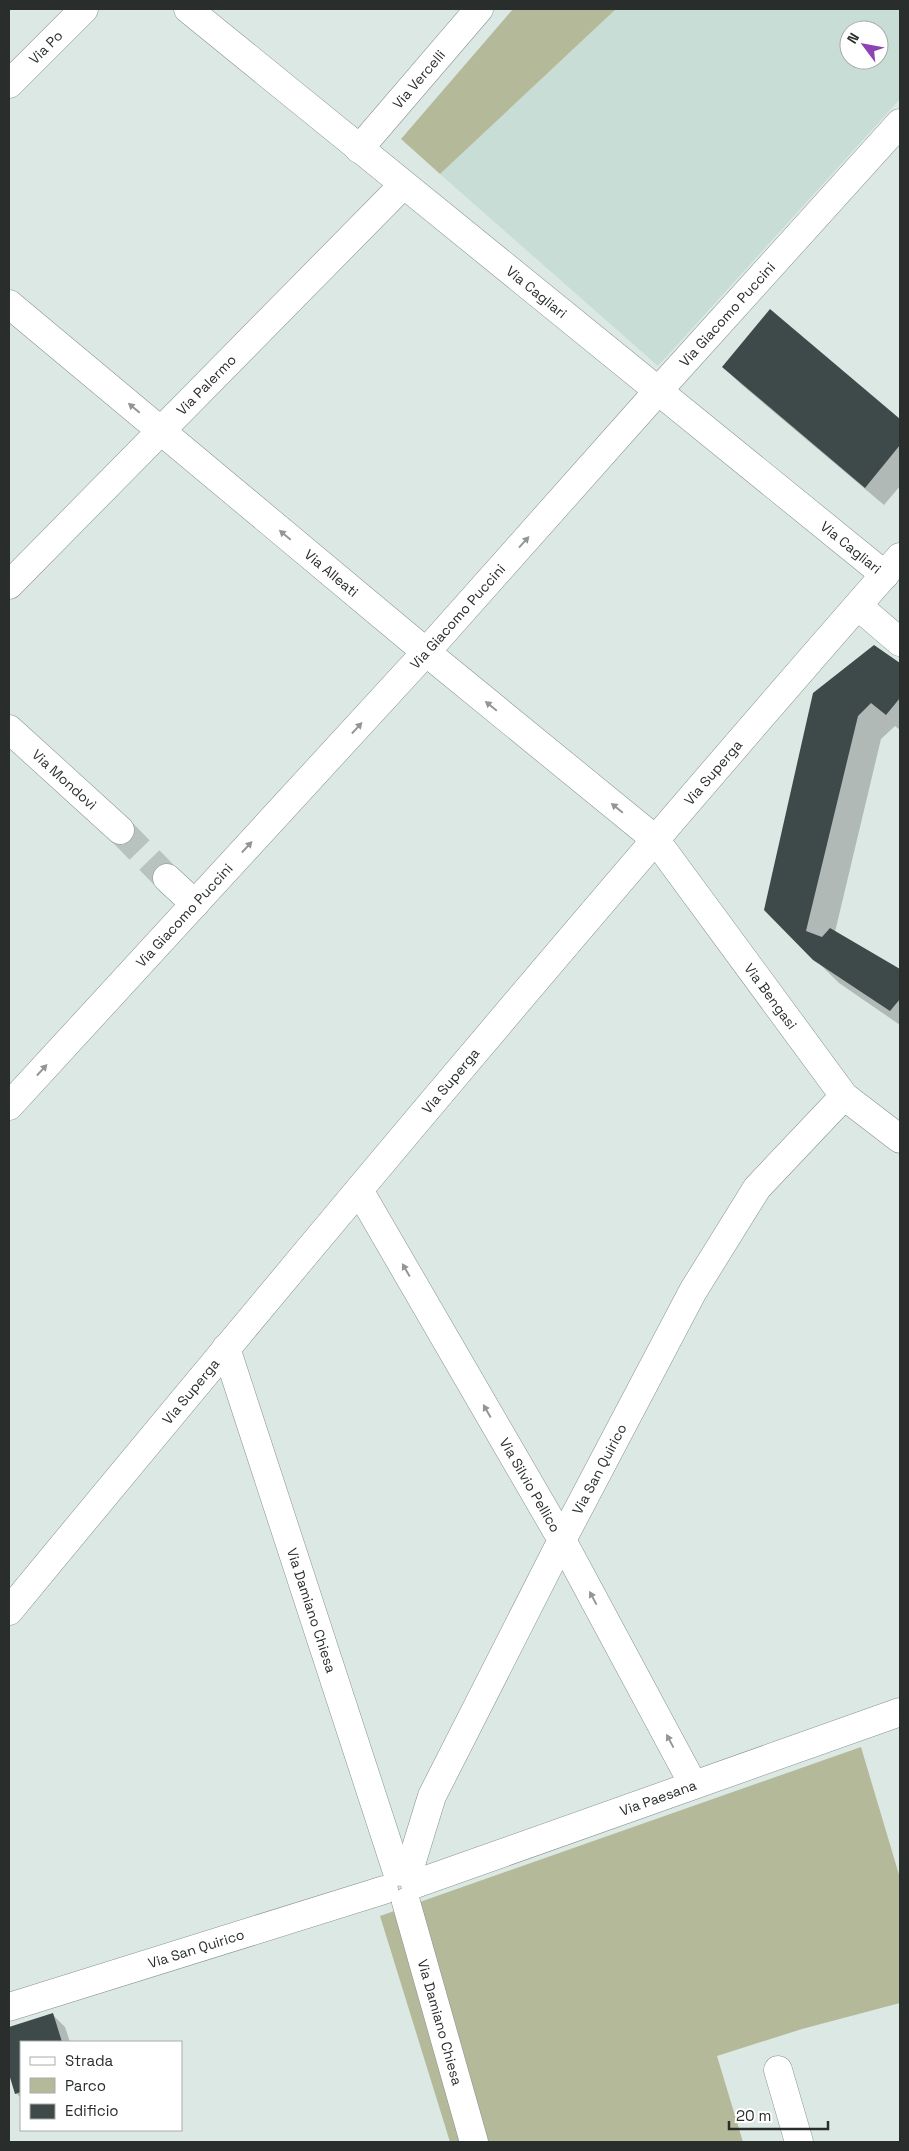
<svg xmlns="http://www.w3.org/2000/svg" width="909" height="2151" font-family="'Space Grotesk',sans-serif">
<rect width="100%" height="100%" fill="#dce8e4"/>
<path fill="#c8ddd6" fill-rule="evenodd" d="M 616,9 L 900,9 L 900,99 L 658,366 L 440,174 ZM 849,30 L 879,30 L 879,60 L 849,60 Z"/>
<g fill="#b4ba99">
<path d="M 513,9 L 616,9 L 440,174 L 401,139 Z"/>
<path d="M 861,1747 L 900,1878 L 900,2003 L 802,2029 L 717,2056 L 743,2142 L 450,2142 L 380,1916 Z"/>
</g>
<g fill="#0003">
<path d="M 771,311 L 900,421 L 900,486 L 884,505 L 742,385 L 723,367 Z"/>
<path d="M 874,646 L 900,664 L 900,730 L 895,726 L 881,739 L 835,932 L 900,971 L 900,1025 L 839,983 L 765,910 Z"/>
<path d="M 52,2014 L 65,2027 L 70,2042 L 21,2042 L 21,2098 L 16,2093 L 9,2070 L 9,2029 Z"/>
</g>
<g fill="#3e4a4a">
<path d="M 770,309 L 900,419 L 900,445 L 865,488 L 722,367 Z"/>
<path d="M 874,645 L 900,663 L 900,698 L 886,715 L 871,703 L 858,716 L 806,931 L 822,937 L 830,928 L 900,969 L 900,999 L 890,1011 L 813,960 L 764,910 L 813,693 Z"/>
<path d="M 53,2013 L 62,2042 L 21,2042 L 21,2092 L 15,2094 L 9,2074 L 9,2027 Z"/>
</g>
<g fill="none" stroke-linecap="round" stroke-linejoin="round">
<path stroke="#b8c3bf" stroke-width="28" stroke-dasharray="28 14" stroke-linecap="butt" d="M 120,830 L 167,878"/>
<defs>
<g id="minor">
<path id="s1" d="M 188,9 L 885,575"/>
<path id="s2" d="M 9,84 L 84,9"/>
<path id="s3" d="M 359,149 L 479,9"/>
<path id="s4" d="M 9,304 L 426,652 L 655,839 L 844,1096 L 900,1139"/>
<path id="s5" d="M 9,585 L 403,185"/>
<path d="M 858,606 L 900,642"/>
<path id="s6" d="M 9,729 L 120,830"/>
<path d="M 167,878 L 195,904"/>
<path id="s7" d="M 9,1106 L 426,652 L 658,391 L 900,123"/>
<path id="s8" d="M 359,1190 L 562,1540 L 693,1784"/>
<path id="s9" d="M 226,1348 L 397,1872"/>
<path id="s10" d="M 9,1611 C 302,1256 597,903 900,557"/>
<path id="s11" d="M 408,1874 L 432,1796 L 562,1540 L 693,1291 L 757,1188 L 844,1096"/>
<path id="s12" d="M 415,1884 L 900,1712"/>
<path id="s13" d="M 406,1902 L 474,2142"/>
<path id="s14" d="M 9,2007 L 384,1890"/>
<path d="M 778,2070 L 799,2142"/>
</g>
</defs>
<use href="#minor" stroke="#87938f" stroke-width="29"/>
<use href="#minor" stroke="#fff" stroke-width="28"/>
</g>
<defs><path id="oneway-solid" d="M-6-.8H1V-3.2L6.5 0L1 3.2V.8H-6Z" transform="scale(1.25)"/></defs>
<g fill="#949696">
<use href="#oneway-solid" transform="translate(134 408) rotate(-140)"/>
<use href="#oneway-solid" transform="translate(285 535) rotate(-140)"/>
<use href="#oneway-solid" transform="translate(524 542) rotate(-48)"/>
<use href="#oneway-solid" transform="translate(491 706) rotate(-141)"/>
<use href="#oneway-solid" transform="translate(357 728) rotate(-47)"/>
<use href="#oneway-solid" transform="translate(617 808) rotate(-141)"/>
<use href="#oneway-solid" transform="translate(247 847) rotate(-47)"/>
<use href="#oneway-solid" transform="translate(42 1070) rotate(-47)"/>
<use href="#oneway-solid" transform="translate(406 1270) rotate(-120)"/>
<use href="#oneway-solid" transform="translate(487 1411) rotate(-120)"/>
<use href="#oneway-solid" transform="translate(593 1598) rotate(-118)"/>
<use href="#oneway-solid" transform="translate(670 1741) rotate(-118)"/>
</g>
<g text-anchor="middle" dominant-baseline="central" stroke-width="5" stroke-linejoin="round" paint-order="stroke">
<g font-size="14" fill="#292e2c" stroke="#fff">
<text stroke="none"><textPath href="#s2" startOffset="52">Via Po</textPath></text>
<text stroke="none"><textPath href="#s3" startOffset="92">Via Vercelli</textPath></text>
<text stroke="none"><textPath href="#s1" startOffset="449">Via Cagliari</textPath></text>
<text stroke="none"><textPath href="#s7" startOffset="1069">Via Giacomo Puccini</textPath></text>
<text stroke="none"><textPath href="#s5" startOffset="281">Via Palermo</textPath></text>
<text stroke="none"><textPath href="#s1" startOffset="854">Via Cagliari</textPath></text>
<text stroke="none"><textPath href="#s4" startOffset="420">Via Alleati</textPath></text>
<text stroke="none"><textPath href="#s7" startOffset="664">Via Giacomo Puccini</textPath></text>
<text stroke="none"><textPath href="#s10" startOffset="1095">Via Superga</textPath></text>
<text stroke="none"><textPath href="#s6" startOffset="75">Via Mondovì</textPath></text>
<text stroke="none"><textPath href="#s7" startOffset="259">Via Giacomo Puccini</textPath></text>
<text stroke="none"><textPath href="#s4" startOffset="1034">Via Bengasi</textPath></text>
<text stroke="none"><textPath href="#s10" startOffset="690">Via Superga</textPath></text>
<text stroke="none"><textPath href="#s10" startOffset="285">Via Superga</textPath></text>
<text stroke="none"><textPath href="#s11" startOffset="449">Via San Quirico</textPath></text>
<text stroke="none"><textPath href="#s8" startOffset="341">Via Silvio Pellico</textPath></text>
<text stroke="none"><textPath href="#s9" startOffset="276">Via Damiano Chiesa</textPath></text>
<text stroke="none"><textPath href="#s12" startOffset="258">Via Paesana</textPath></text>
<text stroke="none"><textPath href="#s14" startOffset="196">Via San Quirico</textPath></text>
<text stroke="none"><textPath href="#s13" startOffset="125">Via Damiano Chiesa</textPath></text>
</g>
</g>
<rect width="909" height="2151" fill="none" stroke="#292e2c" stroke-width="20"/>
<rect x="20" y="2041" width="162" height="90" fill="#ffffff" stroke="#a9abab"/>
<rect x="30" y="2057" width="25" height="8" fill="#ffffff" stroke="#a9abab"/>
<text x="65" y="2066" font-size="15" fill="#292e2c">Strada</text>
<rect x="30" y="2078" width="25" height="15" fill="#b4ba99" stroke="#a9abab"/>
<text x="65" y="2091" font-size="15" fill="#292e2c">Parco</text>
<rect x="30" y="2104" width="25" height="15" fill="#3e4a4a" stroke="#a9abab"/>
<text x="65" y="2116" font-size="15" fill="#292e2c">Edificio</text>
<g transform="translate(864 45) rotate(302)"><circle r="24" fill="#ffffff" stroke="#a9abab"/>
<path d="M0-4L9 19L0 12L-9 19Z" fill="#8e43b5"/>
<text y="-8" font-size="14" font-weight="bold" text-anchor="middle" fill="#292e2c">N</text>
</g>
<path d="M729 2121v8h99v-8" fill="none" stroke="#292e2c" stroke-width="2.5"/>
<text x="736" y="2121" font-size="15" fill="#292e2c" stroke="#ffffff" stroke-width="4" paint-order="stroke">20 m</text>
</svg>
